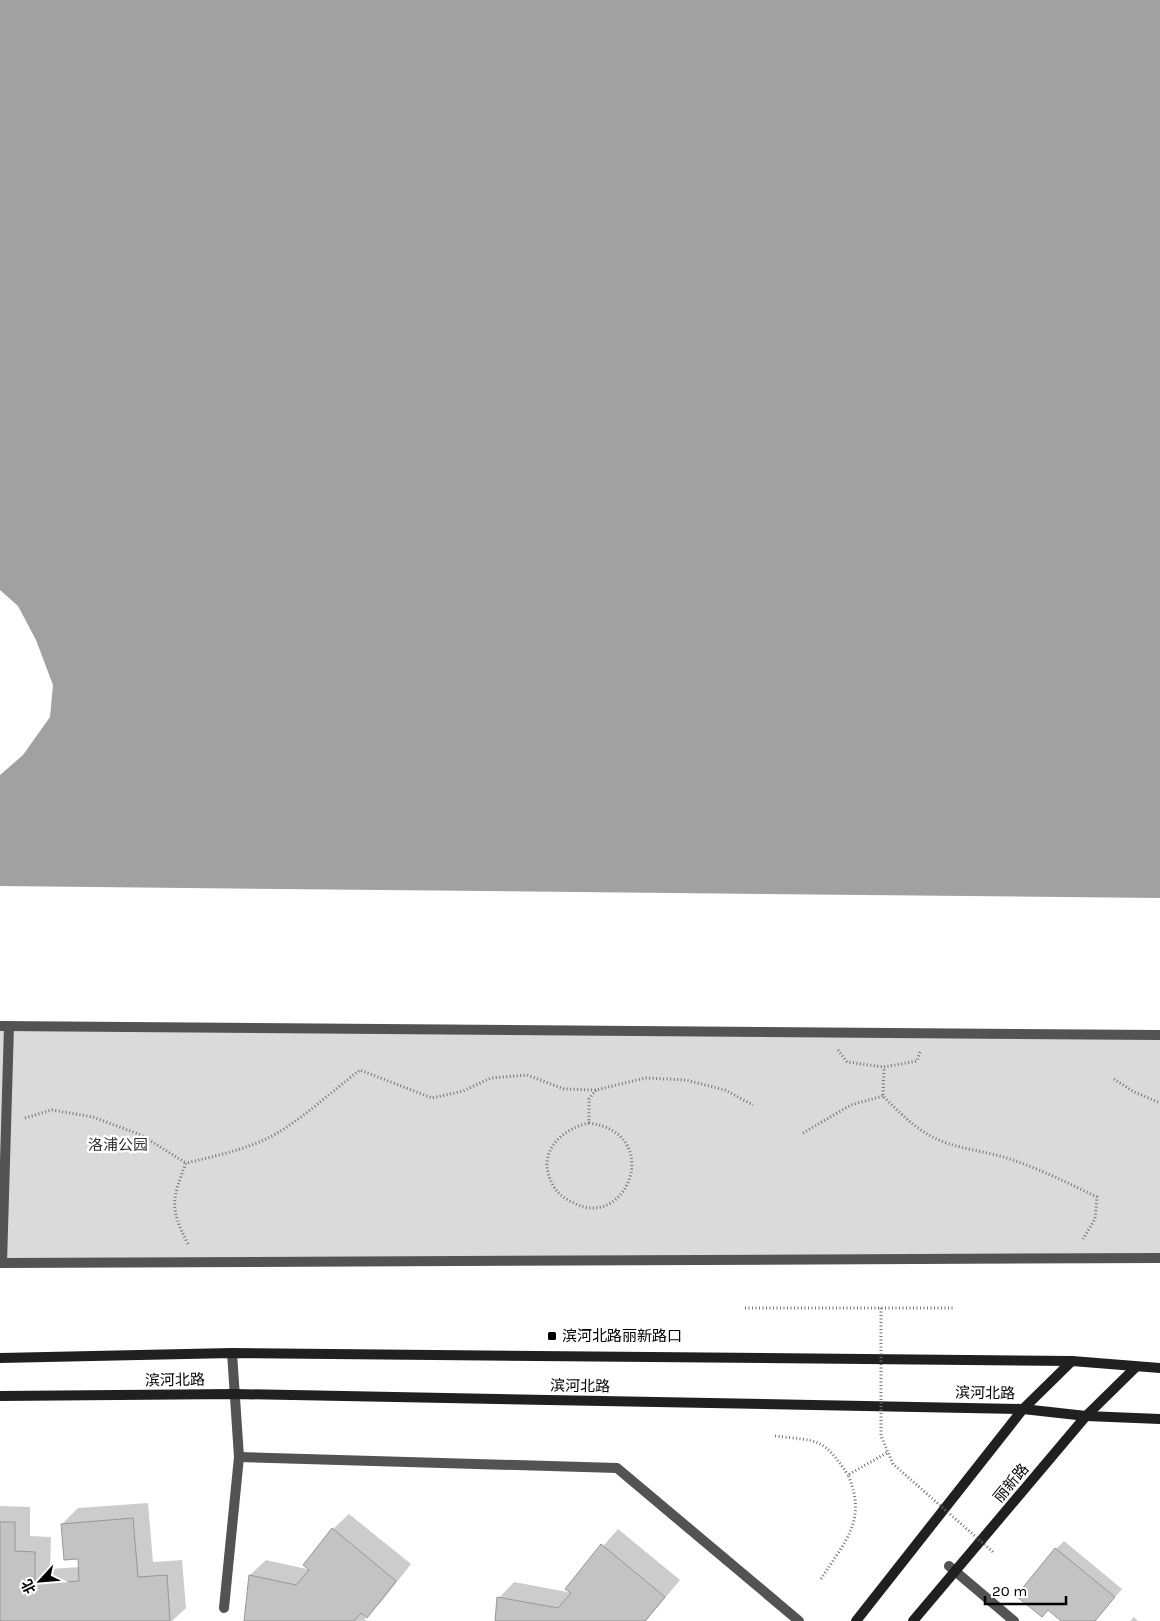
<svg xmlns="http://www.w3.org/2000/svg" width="1160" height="1621" font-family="Karla,'Noto Sans SC',sans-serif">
<rect width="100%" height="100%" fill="#fff"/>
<path fill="#dadada" d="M 0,1026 L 1160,1035 L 1160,1258 L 0,1263 Z"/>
<path fill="#a1a1a1" d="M 0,0 L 1160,0 L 1160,898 L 0,886 L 0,775 L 23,755 L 50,717 L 53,685 L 36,640 L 18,606 L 0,590 Z"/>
<g fill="#0003">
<path d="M 148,1503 L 153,1562 L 182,1560 L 186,1608 L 172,1621 L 0,1621 L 0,1506 L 30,1507 L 30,1536 L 51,1537 L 50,1569 L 80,1567 L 79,1558 L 62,1524 L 78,1508 Z"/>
<path d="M 349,1514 L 411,1564 L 382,1601 L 367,1616 L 364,1614 L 366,1621 L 246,1621 L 250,1575 L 266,1560 L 311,1570 L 333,1529 Z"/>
<path d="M 618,1529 L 680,1580 L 646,1621 L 496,1621 L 499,1598 L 514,1582 L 573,1593 L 567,1588 Z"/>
<path d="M 1064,1541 L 1122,1589 L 1095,1621 L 1063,1621 L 1049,1609 L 1056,1549 Z"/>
<path d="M 1134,1617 L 1138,1621 L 1130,1621 Z"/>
</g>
<g fill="#c3c3c3" stroke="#979797">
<path d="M 133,1518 L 138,1577 L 167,1575 L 170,1621 L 0,1621 L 0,1522 L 15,1522 L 15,1551 L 35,1552 L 35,1584 L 79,1581 L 78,1559 L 64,1560 L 61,1524 Z"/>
<path d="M 332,1528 L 396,1581 L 367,1618 L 361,1613 L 354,1621 L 244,1621 L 249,1575 L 296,1585 L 309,1570 L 303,1565 Z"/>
<path d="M 601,1544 L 665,1597 L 645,1621 L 495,1621 L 497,1597 L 558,1608 L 571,1593 L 565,1589 Z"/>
<path d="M 1055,1548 L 1115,1597 L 1095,1621 L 1061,1621 L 1048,1610 L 1042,1617 L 1016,1596 Z"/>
</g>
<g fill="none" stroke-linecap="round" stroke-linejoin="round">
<g stroke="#757575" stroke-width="3" stroke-dasharray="1 2.5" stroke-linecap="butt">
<path d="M 838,1050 L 847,1062 L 884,1067"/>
<path d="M 920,1052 L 917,1061 L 884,1067 L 883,1096 C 902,1115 921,1135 947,1143 C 967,1150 989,1152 1010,1159 C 1040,1169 1068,1183 1097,1197 L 1095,1219 L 1083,1239"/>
<path d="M 1114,1079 L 1134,1092 L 1160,1103"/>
<path d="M 25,1118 L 52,1110 L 93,1117 L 141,1135 L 186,1163"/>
<path d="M 589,1123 C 561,1129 536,1153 552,1183 C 556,1193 565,1199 574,1203 C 627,1231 665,1133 589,1123 L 589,1099 L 596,1090"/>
<path d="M 803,1133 L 851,1105 L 883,1096"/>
<path d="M 188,1244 C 169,1207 172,1200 186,1163 C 212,1157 239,1151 264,1140 C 295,1126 332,1091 360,1070 L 432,1098 L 463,1091 L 491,1078 L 527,1075 L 564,1089 L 596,1090 L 645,1078 L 686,1080 L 725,1090 L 753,1105"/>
<path d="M 745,1308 L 954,1308"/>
<path d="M 775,1436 C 818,1441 823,1437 848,1475"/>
<path d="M 821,1579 C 844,1542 868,1521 848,1475 L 888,1452"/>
</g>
<g stroke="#535353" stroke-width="10">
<path d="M 239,1457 L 617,1468 L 799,1621"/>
<path d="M 949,1566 L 1014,1621"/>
<path d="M 224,1608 L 239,1457 L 232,1353"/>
</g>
<g stroke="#535353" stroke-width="10">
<path d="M 0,1026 L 1160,1035"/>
<path d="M 0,1263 L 1160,1258"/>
<path d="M 2,1263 L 9,1026"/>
</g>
<g stroke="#202020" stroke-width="10">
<path d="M 0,1358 L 232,1353 L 1072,1361 L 1160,1368"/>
<path d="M 0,1396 L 235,1394 L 1023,1409 L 1086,1416 L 1160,1419"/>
<path d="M 856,1621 L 1023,1409 L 1072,1361"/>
<path d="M 913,1621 L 1086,1416 L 1136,1367"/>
</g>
<path stroke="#757575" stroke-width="3" stroke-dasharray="1 2.5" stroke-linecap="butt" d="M 881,1308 L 881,1436 L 893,1464 L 993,1552"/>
</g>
<rect fill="#000" stroke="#fff" stroke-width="2" x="547" y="1331" width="10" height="10" rx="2.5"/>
<g text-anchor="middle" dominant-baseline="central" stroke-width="4.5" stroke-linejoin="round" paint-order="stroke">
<g font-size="15" fill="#313131" stroke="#fff">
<text x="118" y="1145">洛浦公园</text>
</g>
<g font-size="15" fill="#000" stroke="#fff" text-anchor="start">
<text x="562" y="1336">滨河北路丽新路口</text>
</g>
<g font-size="15" fill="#000" stroke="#fff">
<text transform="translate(175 1380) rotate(-1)">滨河北路</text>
<text transform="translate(580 1386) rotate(1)">滨河北路</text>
<text transform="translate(985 1393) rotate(1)">滨河北路</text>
<text transform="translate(1011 1483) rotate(-50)">丽新路</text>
</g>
</g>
<g transform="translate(40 1581) rotate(244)" stroke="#ffffff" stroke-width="4" paint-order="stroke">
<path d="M0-4L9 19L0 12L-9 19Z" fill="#000000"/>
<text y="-8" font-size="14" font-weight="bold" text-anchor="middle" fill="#000000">北</text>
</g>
<path d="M985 1596v8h81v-8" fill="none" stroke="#000000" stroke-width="2.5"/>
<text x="992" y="1596" font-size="15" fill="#000000" stroke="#ffffff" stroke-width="4" paint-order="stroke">20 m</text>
</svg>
